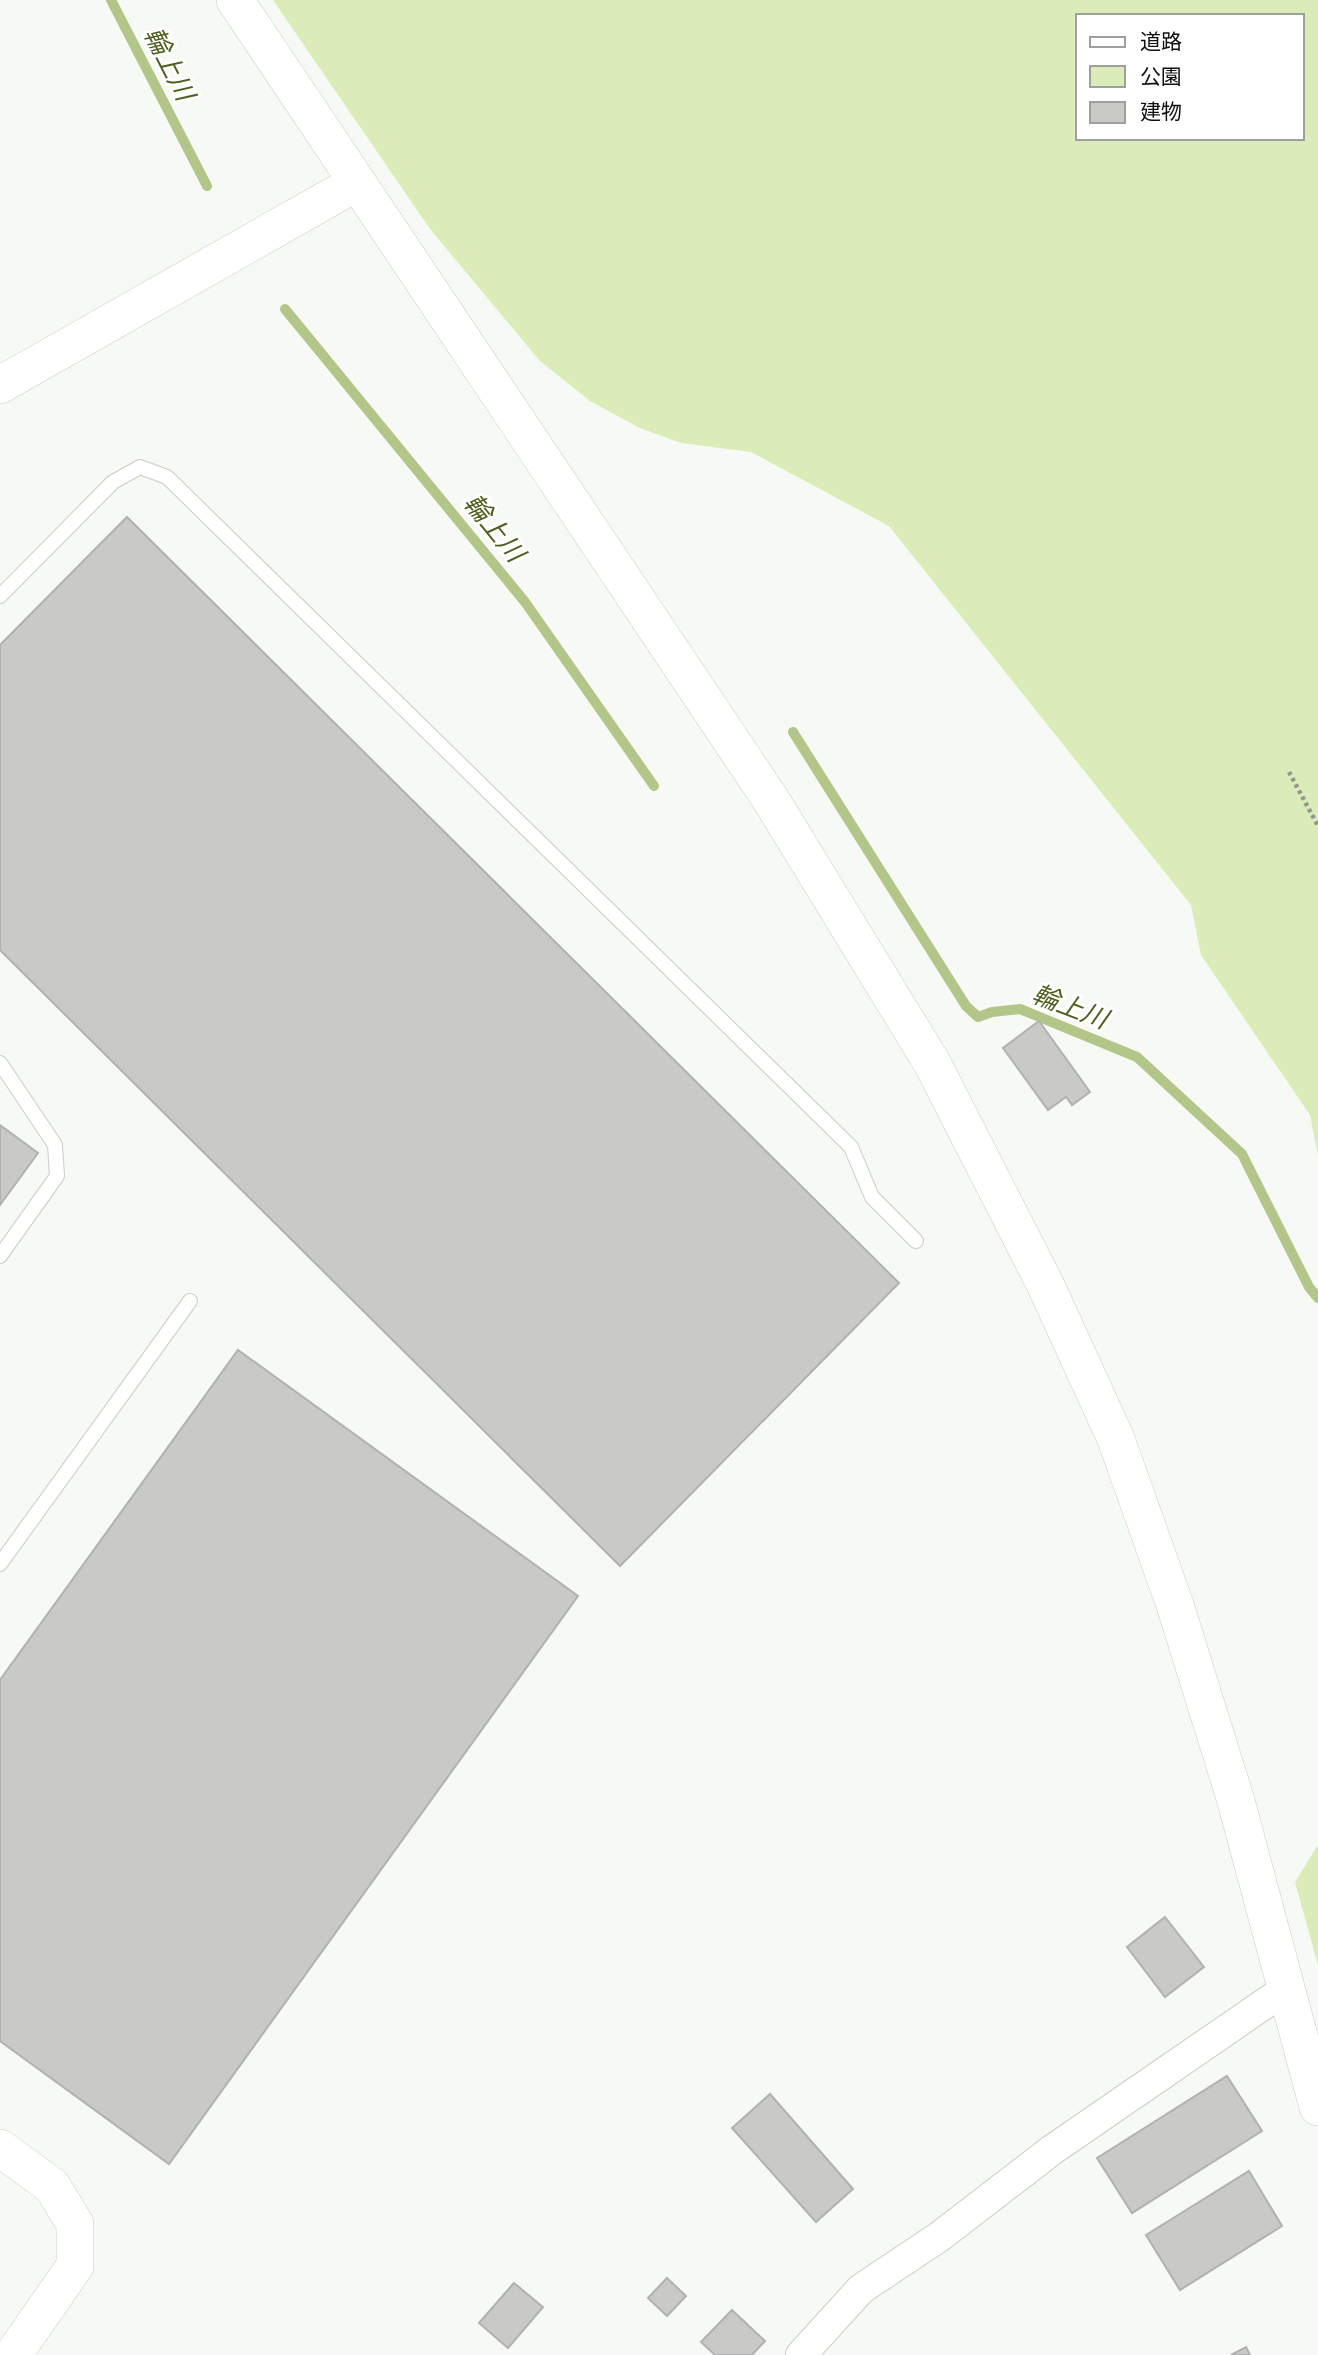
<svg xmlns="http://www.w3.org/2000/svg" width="1318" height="2355" font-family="Rubik,'Noto Sans JP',sans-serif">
<rect width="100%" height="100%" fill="#f7f9f5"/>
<g fill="#daecb7" fill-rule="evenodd">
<path d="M 273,0 L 1318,0 L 1318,1156 L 1310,1115 L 1201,955 L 1191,905 L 889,526 L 751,452 L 681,443 L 640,428 L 590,401 L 540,361 L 430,229 ZM 1078,16 L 1302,16 L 1302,138 L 1078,138 Z"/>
<path d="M 1318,1845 L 1318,1965 L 1295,1882 Z"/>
</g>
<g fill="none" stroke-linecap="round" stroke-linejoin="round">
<g stroke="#b2c689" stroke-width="10">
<path d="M 111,0 L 207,186"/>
<path d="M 285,309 L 525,602 L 654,786"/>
<path d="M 793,732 L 966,1006 L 978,1017 L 992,1012 L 1020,1009 L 1137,1057 L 1242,1154 L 1309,1287 L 1318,1298"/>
</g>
</g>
<g fill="#c9cac6" stroke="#b1b2af" stroke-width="2">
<path d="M 127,517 L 899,1283 L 620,1566 L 0,950 L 0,645 Z"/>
<path d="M 1039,1021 L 1090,1092 L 1072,1105 L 1066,1097 L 1048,1110 L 1003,1048 Z"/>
<path d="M 0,1125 L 38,1153 L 0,1205 Z"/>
<path d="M 238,1350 L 578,1596 L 169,2164 L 0,2041 L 0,1680 Z"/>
<path d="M 1165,1917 L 1204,1967 L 1165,1997 L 1127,1947 Z"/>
<path d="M 1227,2076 L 1262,2131 L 1132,2213 L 1097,2158 Z"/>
<path d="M 770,2094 L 853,2189 L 816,2222 L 732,2128 Z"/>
<path d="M 1249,2171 L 1282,2226 L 1180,2290 L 1146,2235 Z"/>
<path d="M 667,2278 L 686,2296 L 667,2316 L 648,2298 Z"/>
<path d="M 514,2283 L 543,2307 L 508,2348 L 479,2323 Z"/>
<path d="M 732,2310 L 765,2341 L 752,2355 L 715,2355 L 701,2342 Z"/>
<path d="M 1246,2347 L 1250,2355 L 1231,2355 Z"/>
</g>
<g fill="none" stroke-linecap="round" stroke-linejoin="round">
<defs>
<g id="service">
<path d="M 0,596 L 113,482 L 140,467 L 167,477 L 851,1147 L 872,1197 L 916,1241"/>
<path d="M 0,1063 L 55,1145 L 57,1176 L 0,1256"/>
<path d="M 0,1564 L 190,1301"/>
</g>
<path id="minor" d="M 801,2355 L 861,2289 L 939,2237 L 1052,2150 L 1286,1989"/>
<g id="tertiary">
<path d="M 235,0 L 771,800 L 932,1063 L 1046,1286 L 1116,1439 L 1175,1605 L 1236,1801 L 1318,2107"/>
<path d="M 0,385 L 356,183"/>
<path d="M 0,2148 L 52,2186 L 75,2224 L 75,2266 L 13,2355"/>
</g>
</defs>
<use href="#service" stroke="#cbccc8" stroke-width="16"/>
<use href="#minor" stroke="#cbccc8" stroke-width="32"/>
<use href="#tertiary" stroke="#cbccc8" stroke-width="38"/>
<path stroke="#949593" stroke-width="4.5" stroke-dasharray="3.5 3.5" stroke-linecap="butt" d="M 1289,772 L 1318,826"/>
<use href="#service" stroke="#fff" stroke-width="14"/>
<use href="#minor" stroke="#fff" stroke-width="30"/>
<use href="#tertiary" stroke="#fff" stroke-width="37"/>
</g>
<g text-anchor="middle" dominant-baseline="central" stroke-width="6" stroke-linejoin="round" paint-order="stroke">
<g font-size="26" font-style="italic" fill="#4e601f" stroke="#fff">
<text transform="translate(169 64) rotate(63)">輪上川</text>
<text transform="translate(494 528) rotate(51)">輪上川</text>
<text transform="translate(1070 1007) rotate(21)">輪上川</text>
</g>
</g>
<rect x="1076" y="14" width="228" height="126" fill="#ffffff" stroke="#9f9f9f" stroke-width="2"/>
<rect x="1090" y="37" width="35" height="10" fill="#ffffff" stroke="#9f9f9f" stroke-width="2"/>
<text x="1140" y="49" font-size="21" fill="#0f0f0e">道路</text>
<rect x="1090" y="66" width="35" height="21" fill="#daecb7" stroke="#9f9f9f" stroke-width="2"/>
<text x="1140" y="84" font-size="21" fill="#0f0f0e">公園</text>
<rect x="1090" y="102" width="35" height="21" fill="#c9cac6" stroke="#9f9f9f" stroke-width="2"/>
<text x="1140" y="119" font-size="21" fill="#0f0f0e">建物</text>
</svg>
